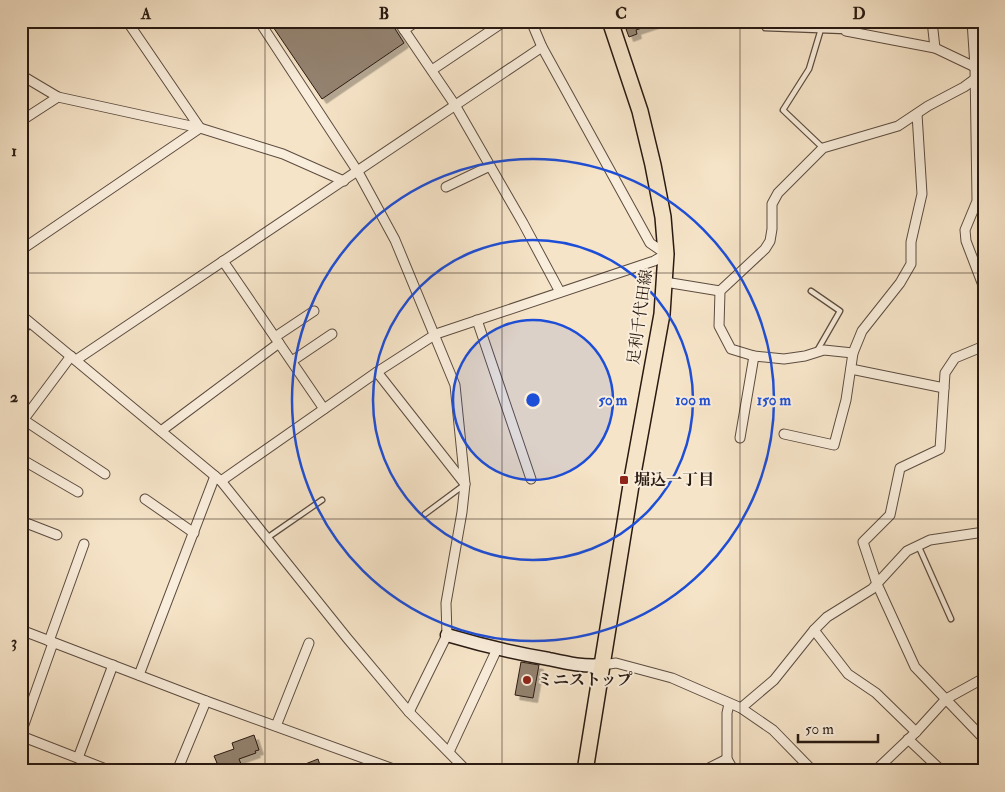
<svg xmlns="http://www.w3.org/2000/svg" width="1005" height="792" font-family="'IM FELL Double Pica','Noto Serif JP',serif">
<defs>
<filter id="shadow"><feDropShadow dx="4.5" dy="4.5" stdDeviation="0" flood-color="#0004"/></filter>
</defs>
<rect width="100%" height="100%" fill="#f6e4c8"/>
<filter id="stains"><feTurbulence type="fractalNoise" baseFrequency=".004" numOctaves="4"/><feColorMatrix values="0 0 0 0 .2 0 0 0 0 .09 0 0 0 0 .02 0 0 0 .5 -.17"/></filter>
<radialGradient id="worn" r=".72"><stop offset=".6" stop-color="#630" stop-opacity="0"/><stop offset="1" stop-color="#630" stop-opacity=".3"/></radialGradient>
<g fill="#948371" stroke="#291a12" filter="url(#shadow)">
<path d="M 269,21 L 390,21 L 404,43 L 322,99 Z"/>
<path d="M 627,21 L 656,21 L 657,23 L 636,30 L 637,34 L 629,37 L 626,29 L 629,28 Z"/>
<path d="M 521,662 L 539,665 L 533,698 L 515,695 Z"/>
<path d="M 254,735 L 259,750 L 255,751 L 256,753 L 239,759 L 241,764 L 237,766 L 237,767 L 227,771 L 198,771 L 217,763 L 214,756 L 234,749 L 232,743 Z"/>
<path d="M 318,759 L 322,771 L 290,771 L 290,770 Z"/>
</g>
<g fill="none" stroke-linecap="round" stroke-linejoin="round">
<defs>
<g id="lane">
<path d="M 765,28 L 846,31"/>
<path d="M 821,29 L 809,69 L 783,110 L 823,148"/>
<path d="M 811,291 L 840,311 L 817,351"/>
<path d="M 21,335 L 31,323"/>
<path d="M 425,514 L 464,485"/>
<path d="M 267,538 L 322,500"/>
<path d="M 918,545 L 951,619"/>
</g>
<g id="street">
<path d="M 259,21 L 358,172 L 395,240 L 455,385 L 465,484 L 462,512 L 446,603 L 447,635 L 409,712"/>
<path d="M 398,21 L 455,105 L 523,223 L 560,292"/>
<path d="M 845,21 L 846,31 L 935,48 L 979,69"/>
<path d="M 932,21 L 935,48"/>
<path d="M 972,21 L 975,67"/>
<path d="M 404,30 L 417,21"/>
<path d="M 984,66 L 975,67 L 977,201 L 965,230 L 966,241 L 984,288"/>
<path d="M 432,70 L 505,21"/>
<path d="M 21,75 L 58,97 L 200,128 L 283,154 L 344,181"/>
<path d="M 21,121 L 58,97"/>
<path d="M 446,187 L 490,166"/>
<path d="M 21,250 L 200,128 L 127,21"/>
<path d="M 223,261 L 324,409"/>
<path d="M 665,282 L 720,291"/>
<path d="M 21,315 L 221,481 L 347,638 L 409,712 L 467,771"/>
<path d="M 477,320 L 531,479"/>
<path d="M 275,337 L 314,311"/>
<path d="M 984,346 L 955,358 L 945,373 L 940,449 L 900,468 L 890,515 L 863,542 L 877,584 L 915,667 L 984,739"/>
<path d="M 853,353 L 824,350 L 805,356 L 784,359 L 754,356 L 731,349 L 719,326 L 720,291 L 765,249 L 770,241 L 772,229 L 772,204 L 778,193 L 823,148 L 898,126 L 928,106 L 964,87 L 975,79"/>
<path d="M 76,360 L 542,47"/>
<path d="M 292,361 L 332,334"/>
<path d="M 851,369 L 944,388"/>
<path d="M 377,372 L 465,484"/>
<path d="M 24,420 L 105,474"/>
<path d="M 21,423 L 71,356"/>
<path d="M 161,431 L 279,343"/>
<path d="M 784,434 L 834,445 L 846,400 L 853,353 L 862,331 L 900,283 L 911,264 L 911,242 L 922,194 L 917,114"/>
<path d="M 740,438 L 754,356"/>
<path d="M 21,459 L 78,492"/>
<path d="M 221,481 L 377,372 L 436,334 L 654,261 L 666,254 L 650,243 L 542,47 L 531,21"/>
<path d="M 145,499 L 194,533"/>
<path d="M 21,521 L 57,535"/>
<path d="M 21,630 L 206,701 L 399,771"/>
<path d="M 814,630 L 848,674 L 876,693 L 916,732"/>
<path d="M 49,641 L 84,544"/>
<path d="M 603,665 L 616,663 L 672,678 L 741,708 L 773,730 L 813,771"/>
<path d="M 139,675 L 215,476"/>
<path d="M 729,704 L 727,713 L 727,759 L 734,771"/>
<path d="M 741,708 L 774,680 L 814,630 L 827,617 L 872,589 L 907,551 L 930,540 L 984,532"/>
<path d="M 276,726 L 309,643"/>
<path d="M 21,733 L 53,643"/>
<path d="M 21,736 L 111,771"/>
<path d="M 908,739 L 942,771"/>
<path d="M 449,752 L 497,649"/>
<path d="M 78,758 L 113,665"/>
<path d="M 177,771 L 206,701"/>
<path d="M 703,771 L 727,759"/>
<path d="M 875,771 L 916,732 L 946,699 L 984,678"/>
</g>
<path id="secondary" d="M 447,635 C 481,645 514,653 549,659 C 567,663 584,667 603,665"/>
<path id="primary" d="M 585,771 L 632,479 L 662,314 L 666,254 L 663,217 L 653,165 L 640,111 L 610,21"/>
</defs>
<use href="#lane" stroke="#5c4c40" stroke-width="7"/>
<use href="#street" stroke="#5c4c40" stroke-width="11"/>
<use href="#secondary" stroke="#291a12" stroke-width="15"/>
<use href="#primary" stroke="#291a12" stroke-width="18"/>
<use href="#lane" stroke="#f9eddb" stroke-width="4.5"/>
<use href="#street" stroke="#f9eddb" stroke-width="9"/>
<use href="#secondary" stroke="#f9eddb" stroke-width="12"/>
<use href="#primary" stroke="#f6e4c8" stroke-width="15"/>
</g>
<path fill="none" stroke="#291a12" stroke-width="1" stroke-opacity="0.55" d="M 265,21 L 265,771M 502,21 L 502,771M 740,21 L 740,771M 21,273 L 984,273M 21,519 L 984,519"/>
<circle cx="533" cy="400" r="80" fill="#1d4ed8" fill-opacity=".12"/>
<g fill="none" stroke="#1d4ed8" stroke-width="2.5">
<circle cx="533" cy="400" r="80"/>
<circle cx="533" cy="400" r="160"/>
<circle cx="533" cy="400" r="241"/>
</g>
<g fill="#8f2418" stroke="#f9eddb" stroke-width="2">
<rect x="619" y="475" width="10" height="10" rx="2.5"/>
<circle cx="527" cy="680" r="5"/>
</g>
<g text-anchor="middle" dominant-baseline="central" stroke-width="4" stroke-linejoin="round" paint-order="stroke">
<g font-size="16" fill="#291a12" stroke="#f9eddb">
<text transform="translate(640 317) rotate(-82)">足利千代田線</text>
</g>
<g font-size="16" font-weight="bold" fill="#291a12" stroke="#f9eddb" text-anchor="start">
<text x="634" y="480">堀込一丁目</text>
<text x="537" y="680">ミニストップ</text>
</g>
</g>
<circle cx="533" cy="400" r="8" fill="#1d4ed8" stroke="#f9eddb" stroke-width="2.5"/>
<g font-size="15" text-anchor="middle" font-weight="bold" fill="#1d4ed8" stroke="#f9eddb" stroke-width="4" stroke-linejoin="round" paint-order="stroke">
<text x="613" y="405">50 m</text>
<text x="693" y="405">100 m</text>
<text x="774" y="405">150 m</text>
</g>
<rect width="1005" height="792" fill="none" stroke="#f6e4c8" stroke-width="55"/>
<path d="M798 734v8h80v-8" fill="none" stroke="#291a12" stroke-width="2.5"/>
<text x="805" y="734" font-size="15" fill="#291a12" stroke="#f9eddb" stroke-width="4" paint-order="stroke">50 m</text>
<rect x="28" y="28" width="950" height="736" fill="none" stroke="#291a12" stroke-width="2"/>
<g font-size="16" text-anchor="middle" font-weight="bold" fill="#291a12">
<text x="146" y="19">A</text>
<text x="384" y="19">B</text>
<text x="621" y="19">C</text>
<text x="859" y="19">D</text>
<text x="14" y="156">1</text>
<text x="14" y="402">2</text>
<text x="14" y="647">3</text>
</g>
<rect width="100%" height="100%" filter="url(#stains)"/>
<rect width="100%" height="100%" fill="url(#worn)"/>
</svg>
